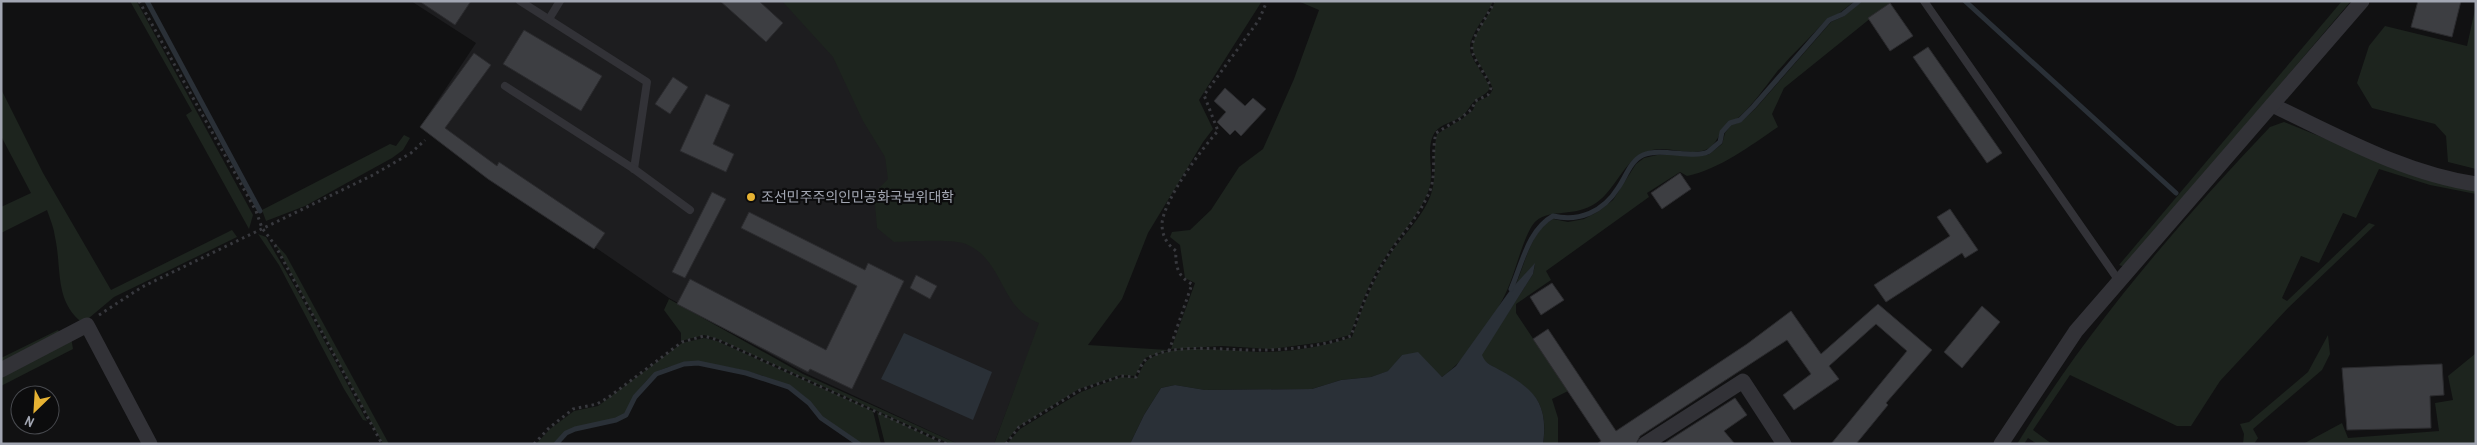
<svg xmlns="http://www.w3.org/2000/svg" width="2477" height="445" font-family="'Archivo Narrow','Noto Sans KR',sans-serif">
<rect width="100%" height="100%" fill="#111112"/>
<path fill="#1d1d1f" d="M 411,1 L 910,1 L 1040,323 L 994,444 L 958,444 L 803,372 L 669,298 L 420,127 L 476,43 Z"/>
<g fill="#1d241e">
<path d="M 130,1 L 137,2 L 253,215 L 249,229 L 186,115 L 192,111 Z"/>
<path d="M 782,1 L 1262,1 L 1199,100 L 1213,129 L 1203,142 L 1148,233 L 1122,299 L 1088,345 L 1168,350 L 1145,358 L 1135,376 L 1121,375 L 1079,389 L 1018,427 L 1004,444 L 994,444 L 1039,323 C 1000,308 1004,262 968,245 C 954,238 911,242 894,242 L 877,228 L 874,193 L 888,179 L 885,157 L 863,121 L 833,57 Z"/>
<path d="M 1298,1 L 1493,1 C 1487,17 1465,38 1471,54 C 1476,66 1485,76 1490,88 C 1486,95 1482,95 1476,100 C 1470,104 1468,112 1461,117 C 1453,122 1441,124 1435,132 C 1424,149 1436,174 1428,192 C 1418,218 1398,236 1384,259 C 1368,282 1360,310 1350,335 L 1324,342 L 1271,349 L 1222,346 L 1171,349 L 1195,283 L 1185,278 L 1180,245 L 1170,237 L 1172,232 L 1190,230 L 1211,210 L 1239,167 L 1263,149 L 1294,79 L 1319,10 Z"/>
<path d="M 1495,1 L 1855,1 L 1838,14 L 1828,18 C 1811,37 1792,54 1776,73 C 1764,88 1754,104 1739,117 C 1736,120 1730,121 1727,124 C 1719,132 1717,146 1705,150 C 1689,156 1669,146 1652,150 C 1624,156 1618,188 1596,203 C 1574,218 1552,208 1536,221 C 1526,229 1516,269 1510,283 C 1498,314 1469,358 1442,377 L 1425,362 L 1402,355 L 1389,371 L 1371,377 L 1341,380 L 1312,389 L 1205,390 L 1175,385 L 1161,388 L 1144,415 L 1130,444 L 1007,444 L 1020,429 L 1081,392 L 1121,377 L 1137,378 C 1140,372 1143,363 1149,359 C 1175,341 1238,353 1269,352 C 1296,351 1326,346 1352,337 C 1361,312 1371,284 1386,261 C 1400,237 1424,218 1432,191 C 1437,172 1432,153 1437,134 L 1462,119 L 1473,110 L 1476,102 L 1489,96 L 1493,89 C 1488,76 1480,66 1474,54 C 1467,39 1490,17 1495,1 Z"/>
<path d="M 1862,1 L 1892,1 L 1784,88 L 1772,114 L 1778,127 C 1750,146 1720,169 1687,176 L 1680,172 L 1647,193 L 1649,197 L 1546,271 L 1551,280 L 1516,304 L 1516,313 L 1568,391 L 1552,399 L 1558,418 L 1558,444 L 1543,444 C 1549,404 1534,390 1501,371 C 1492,365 1486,365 1481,355 L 1533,274 L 1535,264 L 1516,284 C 1526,261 1531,231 1553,219 L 1568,222 L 1584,219 L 1599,211 L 1613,200 L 1636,164 L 1644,158 L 1657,155 L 1708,155 L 1722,144 L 1725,133 L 1731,125 L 1741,122 L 1755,109 L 1831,22 L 1844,16 Z"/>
<path d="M 2342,1 L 2351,1 L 2125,267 L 2119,265 Z"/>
<path d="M 2476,5 L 2476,169 L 2448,162 L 2446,136 L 2435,124 L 2372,108 L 2357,83 L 2369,46 L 2385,26 L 2467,46 Z"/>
<path d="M 1,89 L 43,173 L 111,290 L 232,230 L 237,237 L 114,297 L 83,323 C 54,302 62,268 55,237 C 54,228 50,219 47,210 L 1,233 L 1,207 L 31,193 L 1,136 Z"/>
<path d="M 2284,122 L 2366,155 L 2476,189 L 2476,194 L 2430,185 L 2379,169 L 2356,218 L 2343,213 L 2319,263 L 2301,256 L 2282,298 L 2287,301 L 2369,223 L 2375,225 L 2288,308 L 2220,381 L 2191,426 L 2177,426 L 2070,375 L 2033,430 L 2052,444 L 2037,444 L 2028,438 L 2024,444 L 2017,444 C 2088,328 2177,225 2270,127 Z"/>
<path d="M 404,135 L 410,138 L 403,150 L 392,158 L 305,206 L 266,221 L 262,210 L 390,144 L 396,146 Z"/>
<path d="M 258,234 L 266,237 L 303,301 L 367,421 L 363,420 L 344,389 L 279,265 Z"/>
<path d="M 275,243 L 286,255 L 389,444 L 383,444 Z"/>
<path d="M 669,299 L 803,374 L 958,444 L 950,444 L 718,339 L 704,335 L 681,341 L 681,333 L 664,310 Z"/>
<path d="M 58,330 L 61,335 L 1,366 L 1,358 Z"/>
<path d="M 2328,335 L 2330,354 L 2322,370 L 2253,429 L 2258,438 L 2254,444 L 2243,444 L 2244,434 L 2240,424 L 2249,422 L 2308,372 Z"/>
<path d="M 71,337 L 73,349 L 1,386 L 1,372 Z"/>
<path d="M 704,338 L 717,341 L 873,411 L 881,444 C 875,444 868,445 862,444 C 853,442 828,423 821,416 C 813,407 808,398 797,391 C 767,372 687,352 655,373 C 647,379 640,388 635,396 C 631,401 628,411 623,415 C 600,430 575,418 555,444 L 536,444 L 550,429 L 574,411 L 598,406 L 682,343 Z"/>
<path d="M 2475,354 L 2476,444 L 2303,444 L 2342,423 L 2348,438 L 2439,431 L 2435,403 L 2453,400 L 2448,376 Z"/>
<path d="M 877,412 L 944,444 L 885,444 Z"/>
</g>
<g fill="#2a3037">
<path d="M 1535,263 L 1533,274 L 1482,355 C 1486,364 1489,364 1498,369 C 1532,388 1549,401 1543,444 L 1130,444 L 1144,415 L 1161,388 L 1175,385 L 1205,390 L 1312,389 L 1341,380 L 1371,377 L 1388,371 L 1402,355 L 1418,352 L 1442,377 L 1456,366 L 1511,289 Z"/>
<path d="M 904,333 L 992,372 L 973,420 L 881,379 Z"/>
</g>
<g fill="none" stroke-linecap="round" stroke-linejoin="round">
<g stroke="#2a3037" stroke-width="5">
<path d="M 147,1 L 260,211"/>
<path d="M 1965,1 L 2176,193"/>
<path d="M 1511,289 C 1522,264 1528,230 1553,216 C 1579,222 1603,212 1618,188 C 1626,177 1630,161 1643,155 C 1661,147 1692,159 1708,152 C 1712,149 1716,145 1720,142 L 1722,132 L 1730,123 L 1740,120 L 1753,107 L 1829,20 L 1843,14 L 1859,1"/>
<path d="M 556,444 L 566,433 L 575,429 L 616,420 L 626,415 L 635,397 L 656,374 L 684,364 L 698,363 L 746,373 L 789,387 L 809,403 L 821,418 L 859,444"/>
</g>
</g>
<g fill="#3d3e42" stroke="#2b2b2e">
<path d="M 419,1 L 471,1 L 455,25 Z"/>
<path d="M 720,1 L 759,1 L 783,23 L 766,42 Z"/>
<path d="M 2418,1 L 2461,1 L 2452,37 L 2411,27 Z"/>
<path d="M 1890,3 L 1913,36 L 1890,51 L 1868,18 Z"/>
<path d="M 524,30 L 602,76 L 581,111 L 503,64 Z"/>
<path d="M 1928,47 L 2002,153 L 1987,163 L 1913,57 Z"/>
<path d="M 474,53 L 491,65 L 445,128 L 497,166 L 499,162 L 605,233 L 594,249 L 488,179 L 420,127 Z"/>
<path d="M 673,77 L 688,87 L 670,114 L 655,104 Z"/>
<path d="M 1225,88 L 1245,106 L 1253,98 L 1266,109 L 1241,136 L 1235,130 L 1230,135 L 1217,122 L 1226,112 L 1214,101 Z"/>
<path d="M 706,94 L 730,105 L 713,144 L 734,154 L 726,172 L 680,151 Z"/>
<path d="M 1680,173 L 1691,189 L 1662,209 L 1651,193 Z"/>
<path d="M 712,192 L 726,199 L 685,278 L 672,272 Z"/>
<path d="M 1950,209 L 1978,250 L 1965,258 L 1962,253 L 1886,302 L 1874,285 L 1950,236 L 1937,217 Z"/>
<path d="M 749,212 L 865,270 L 868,263 L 904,281 L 852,389 L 810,369 L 808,372 L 677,304 L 690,279 L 826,350 L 857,286 L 741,228 Z"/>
<path d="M 916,275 L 937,286 L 930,299 L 910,288 Z"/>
<path d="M 1552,283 L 1564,300 L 1541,315 L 1530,297 Z"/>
<path d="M 1878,304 L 1932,350 L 1886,403 L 1888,405 L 1856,444 L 1831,444 L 1907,351 L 1876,324 L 1829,366 L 1839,379 L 1794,410 L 1783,395 L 1811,374 L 1787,340 L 1640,436 L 1636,444 L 1597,444 L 1601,441 L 1533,339 L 1548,329 L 1616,431 L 1747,344 L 1791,311 L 1821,354 Z"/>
<path d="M 1982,306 L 2000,322 L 1962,368 L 1944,352 Z"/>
<path d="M 2442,364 L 2444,395 L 2430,396 L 2431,428 L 2347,430 L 2342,368 Z"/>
<path d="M 1735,398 L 1747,415 L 1724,431 L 1735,444 L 1663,444 Z"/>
</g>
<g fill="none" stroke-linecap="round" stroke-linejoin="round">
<g stroke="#38393e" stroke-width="3" stroke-dasharray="2.5 4" stroke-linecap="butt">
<path d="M 139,1 L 256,211 L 262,228 L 275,245 L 382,444"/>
<path d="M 99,315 L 142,287 L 373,175 L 411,153 L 425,140"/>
<path d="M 1169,351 L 1192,284 C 1178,277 1175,266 1176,251 C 1167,244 1162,236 1162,224 C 1163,201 1202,148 1218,131 L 1204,95 L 1259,20 L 1267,1"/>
<path d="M 534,444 L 549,428 L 573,409 L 597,404 L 609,397 L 682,342 L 704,336 L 718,340 L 947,444"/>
<path d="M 1006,444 L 1019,427 L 1080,390 L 1121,376 L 1136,377 C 1139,371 1142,361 1148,358 C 1176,342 1228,351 1259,350 C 1289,350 1323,346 1351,336 C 1360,311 1370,283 1385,260 C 1399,237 1418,218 1429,193 C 1437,176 1431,153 1436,133 L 1461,118 L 1472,109 L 1475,101 L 1488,95 L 1491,88 C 1487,76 1478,66 1473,54 C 1467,39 1489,17 1494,1"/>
</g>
<g stroke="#323237" stroke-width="8">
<path d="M 520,1 L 647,82 L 634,169"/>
<path d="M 1924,1 L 2119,281"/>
<path d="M 549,19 L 560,1"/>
<path d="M 505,86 L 634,169 L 690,210"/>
</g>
<g stroke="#323237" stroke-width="15">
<path d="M 2272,105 C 2338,136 2403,173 2476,184"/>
<path d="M 1,370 L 87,325 L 150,444"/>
<path d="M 1645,444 L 1743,381 L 1784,444"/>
<path d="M 2001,444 L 2076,331 L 2362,1"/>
</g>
</g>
<circle fill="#e7b333" stroke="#0c0c0d" stroke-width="2" cx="751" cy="197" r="5"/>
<g text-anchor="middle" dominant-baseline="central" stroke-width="4.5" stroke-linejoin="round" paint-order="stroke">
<g font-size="14" fill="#a2a6b2" stroke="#0c0c0d" text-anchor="start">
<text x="761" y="197">조선민주주의인민공화국보위대학</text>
</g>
</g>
<rect width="2477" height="445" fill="none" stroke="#a2a6b2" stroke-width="5"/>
<g transform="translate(35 410) rotate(205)"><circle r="24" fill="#0c0c0d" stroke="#484a4f"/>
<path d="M0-4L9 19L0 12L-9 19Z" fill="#e7b333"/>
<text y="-8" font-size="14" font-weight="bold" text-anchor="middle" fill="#a2a6b2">N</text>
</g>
</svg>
